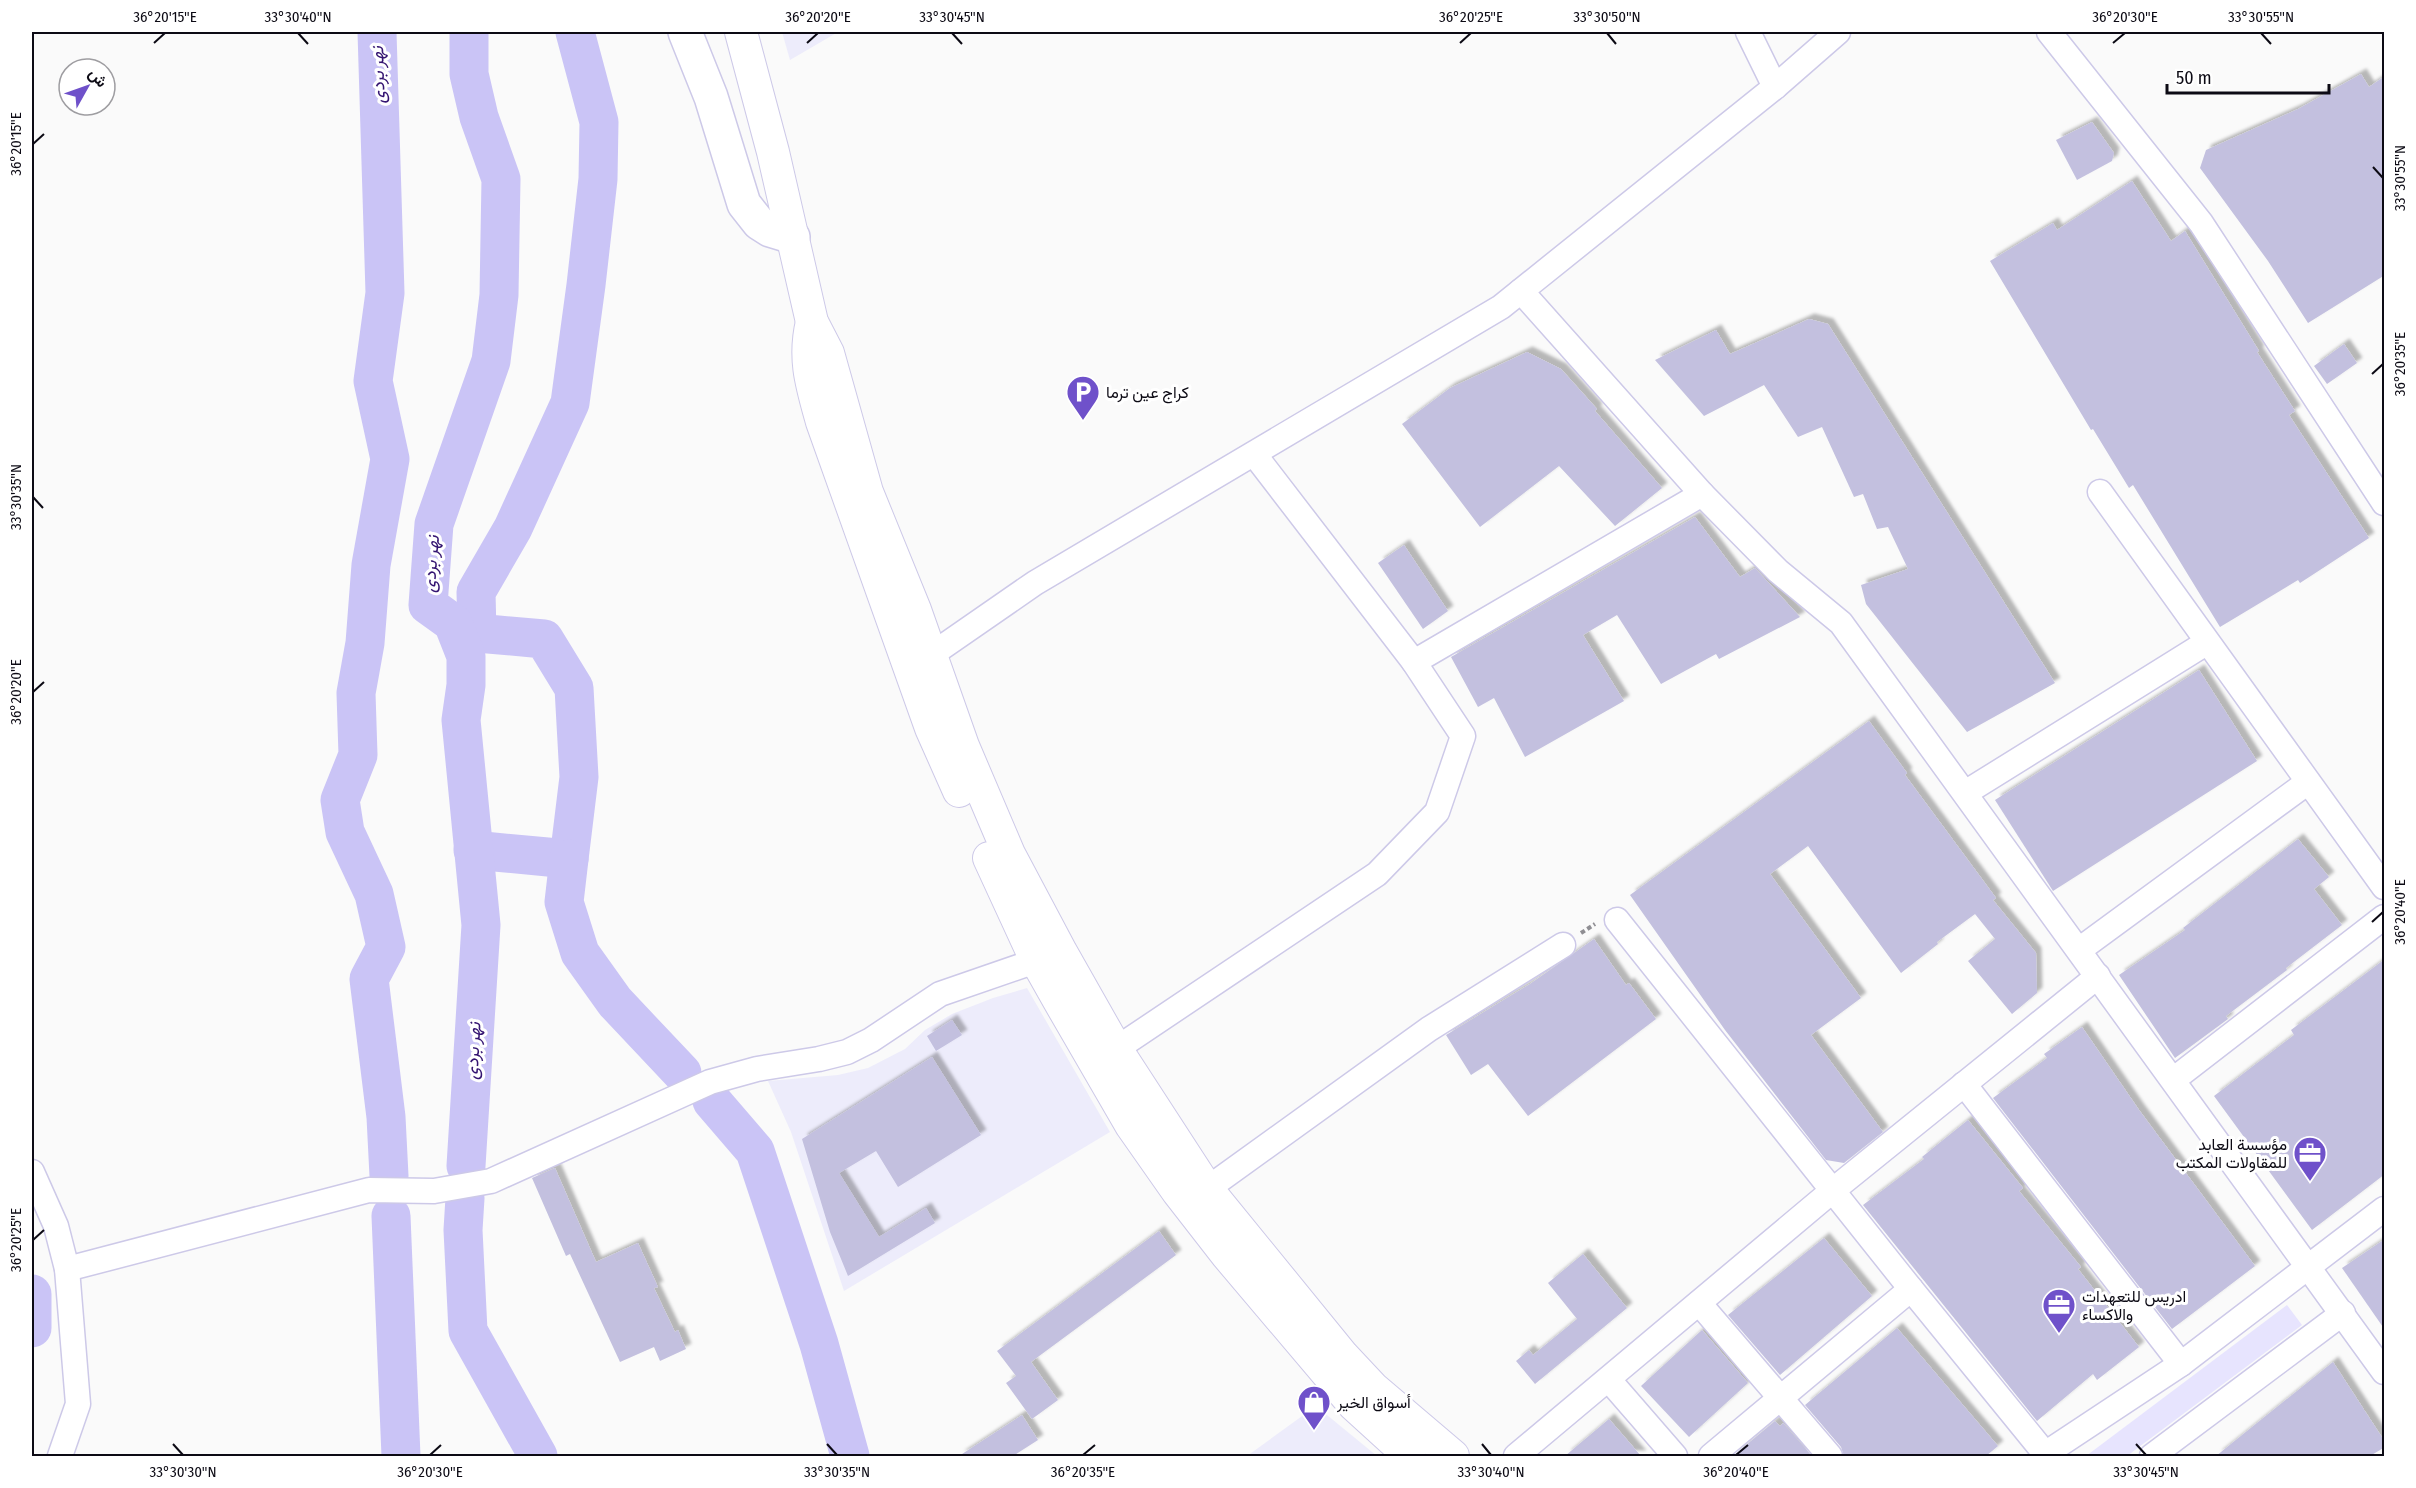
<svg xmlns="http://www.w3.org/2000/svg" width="2416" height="1488" font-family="'Fira Sans Condensed',Vazirmatn,sans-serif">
<defs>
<filter id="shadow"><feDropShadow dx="5.5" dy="-5.5" stdDeviation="1.5" flood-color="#0004"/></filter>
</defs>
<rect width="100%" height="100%" fill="#fafafa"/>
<g fill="#edecfb">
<path d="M 782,32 L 838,32 L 790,60 Z"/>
<path d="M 1027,988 L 1110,1132 L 844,1291 L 791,1132 L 768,1081 L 838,1075 L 868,1068 L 905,1049 L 925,1030 L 952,1014 L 993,998 Z"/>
<path d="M 1316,1406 L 1377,1456 L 1247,1456 Z"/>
</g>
<path fill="#e7e4fe" d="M 2287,1305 L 2302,1325 L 2127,1456 L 2086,1456 Z"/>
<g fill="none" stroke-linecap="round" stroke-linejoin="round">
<g stroke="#cac4f6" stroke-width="39">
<path d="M 377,32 L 385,293 L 373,381 L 390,459 L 371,565 L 365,643 L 356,693 L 358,755 L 340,800 L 345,832 L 374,894 L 386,947 L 369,979 L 386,1117 L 389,1176"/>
<path d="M 473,850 L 569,859 L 579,777 L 574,688 L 544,639 L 477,633 L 476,592 L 513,528 L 570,403 L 586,285 L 598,179 L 599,122 L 575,32"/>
<path d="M 569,859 L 564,902 L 580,953 L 615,1002 L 682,1073"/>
<path d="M 712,1101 L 755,1151 L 819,1344 L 850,1456"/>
<path d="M 466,1166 L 481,925 L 461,720 L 466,685 L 466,656 L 453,623 L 428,605 L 434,524 L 491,361 L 499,295 L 501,179 L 479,117 L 469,74 L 469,32"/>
<path d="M 465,1198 L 463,1230 L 468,1331 L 538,1456"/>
<path d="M 391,1216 L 401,1456"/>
<path d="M 32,1294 L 32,1328"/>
</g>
</g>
<g fill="#c3c0df" filter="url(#shadow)">
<path d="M 2361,74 L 2369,87 L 2385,76 L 2385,275 L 2308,323 L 2268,261 L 2200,168 L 2206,150 L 2298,109 Z"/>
<path d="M 2092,122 L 2114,153 L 2112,161 L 2077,180 L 2056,140 Z"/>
<path d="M 2132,181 L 2171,241 L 2185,231 L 2259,351 L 2257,352 L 2295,411 L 2289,415 L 2369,538 L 2300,583 L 2298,580 L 2220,627 L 2133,485 L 2129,488 L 2093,429 L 2091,430 L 1990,261 L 2053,223 L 2057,230 Z"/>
<path d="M 1809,319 L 1828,324 L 2055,683 L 1967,732 L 1866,604 L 1861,585 L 1908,569 L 1888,527 L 1877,529 L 1863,494 L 1854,497 L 1822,427 L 1798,437 L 1764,385 L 1704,416 L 1655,360 L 1716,330 L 1730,354 Z"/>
<path d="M 2344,344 L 2357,363 L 2327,384 L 2314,366 Z"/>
<path d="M 1527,352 L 1561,369 L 1597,409 L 1595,411 L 1662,488 L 1615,526 L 1559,466 L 1480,527 L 1402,424 L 1450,388 Z"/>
<path d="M 1695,517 L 1740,577 L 1755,568 L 1800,617 L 1719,659 L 1716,654 L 1661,684 L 1617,615 L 1583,635 L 1624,701 L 1525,757 L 1494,698 L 1478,707 L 1451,657 Z"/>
<path d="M 1404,545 L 1448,611 L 1423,629 L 1378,563 Z"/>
<path d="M 2199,670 L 2257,761 L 2053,891 L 1995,800 Z"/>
<path d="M 1869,721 L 1907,773 L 1905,775 L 1996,898 L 1993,900 L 2036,953 L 2037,993 L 2012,1014 L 1968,961 L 1995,939 L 1975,914 L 1937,942 L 1938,944 L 1901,973 L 1808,846 L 1770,874 L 1861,998 L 1811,1035 L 1883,1132 L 1844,1163 L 1826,1160 L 1725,1030 L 1630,895 Z"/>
<path d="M 2298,839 L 2329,877 L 2314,889 L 2342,925 L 2286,968 L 2287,970 L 2226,1016 L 2228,1019 L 2175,1058 L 2119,975 L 2185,930 L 2183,928 Z"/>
<path d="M 1594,939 L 1626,985 L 1629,983 L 1656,1019 L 1528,1116 L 1488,1064 L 1471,1075 L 1446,1035 L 1530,984 Z"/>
<path d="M 2385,959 L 2385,1174 L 2312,1230 L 2214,1096 L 2294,1035 L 2291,1030 Z"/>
<path d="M 952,1020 L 962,1035 L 936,1051 L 927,1036 Z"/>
<path d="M 2082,1027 L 2139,1110 L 2255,1266 L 2172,1329 L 1993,1098 L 2047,1058 L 2044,1054 Z"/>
<path d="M 932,1057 L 981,1135 L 898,1187 L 876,1151 L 839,1173 L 879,1237 L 926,1208 L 935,1223 L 848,1276 L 830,1232 L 802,1139 Z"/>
<path d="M 1968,1120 L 2023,1188 L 2019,1191 L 2081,1267 L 2078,1269 L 2139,1347 L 2097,1380 L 2093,1374 L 2037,1421 L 1863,1205 L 1924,1159 L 1922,1157 Z"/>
<path d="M 555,1168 L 596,1262 L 638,1243 L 658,1287 L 654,1288 L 675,1332 L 678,1330 L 686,1349 L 660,1361 L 654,1347 L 620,1362 L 570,1254 L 566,1256 L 532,1178 Z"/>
<path d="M 1159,1231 L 1176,1255 L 1031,1362 L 1058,1400 L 1032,1419 L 1006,1383 L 1016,1376 L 997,1351 Z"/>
<path d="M 1824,1238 L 1872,1296 L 1780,1375 L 1728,1315 Z"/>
<path d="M 2385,1239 L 2385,1330 L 2342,1268 Z"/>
<path d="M 1583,1254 L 1627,1308 L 1535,1384 L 1516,1361 L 1529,1350 L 1533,1355 L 1577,1319 L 1548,1283 Z"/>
<path d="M 1897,1328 L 1998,1446 L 1986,1456 L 1844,1456 L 1841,1447 L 1805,1405 Z"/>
<path d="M 1702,1330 L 1748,1383 L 1689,1437 L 1641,1386 Z"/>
<path d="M 2333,1362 L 2385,1442 L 2385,1447 L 2370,1456 L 2216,1456 Z"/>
<path d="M 1022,1415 L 1038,1440 L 1013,1456 L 959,1456 Z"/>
<path d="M 1609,1419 L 1641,1456 L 1565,1456 Z"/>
<path d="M 1775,1421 L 1780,1426 L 1783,1423 L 1812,1456 L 1733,1456 Z"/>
</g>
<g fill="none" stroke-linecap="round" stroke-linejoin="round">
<defs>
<g id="minor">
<path d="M 1748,32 L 1775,87"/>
<path d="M 2049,32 L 2201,223 L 2384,503"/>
<path d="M 1521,291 L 1702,494 L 1778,571 L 1841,623 L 2384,1372"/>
<path d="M 1254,454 L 1414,662 L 1702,494"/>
<path d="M 2100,492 L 2384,887"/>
<path d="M 918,664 L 1035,583 L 1501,307 L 1775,87 L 1838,32"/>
<path d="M 1965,793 L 2206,643"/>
<path d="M 1617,920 L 1911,1289 L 2047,1456"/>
<path d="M 2079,950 L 2308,782"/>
<path d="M 1116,1049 L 1377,874 L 1437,812 L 1463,736 L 1414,662"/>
<path d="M 2173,1080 L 2384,917"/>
<path d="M 1964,1084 L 2181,1364"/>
<path d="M 32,1172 L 56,1226 L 67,1269 L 78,1404 L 60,1456"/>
<path d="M 1207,1189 L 1429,1029 L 1563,945"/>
<path d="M 67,1269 L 369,1190 L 434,1191 L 491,1181 L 710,1082 L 757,1069 L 819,1059 L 847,1052 L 871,1040 L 940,994 L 1053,955"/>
<path d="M 1699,1303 L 1830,1456"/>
<path d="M 1609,1380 L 1675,1456"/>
<path d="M 1516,1456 L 1832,1191 L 2098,976"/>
<path d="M 1711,1456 L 1911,1289"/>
<path d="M 2042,1456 L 2181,1364 L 2384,1209"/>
<path d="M 2152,1456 L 2343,1313"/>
</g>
<g id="major">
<path d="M 741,32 L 773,152 L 812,322 L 828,353 L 867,492 L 915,610 L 963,746 L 1009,854 L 1061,952 L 1116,1049 L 1207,1189 L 1343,1356 L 1373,1388 L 1453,1456"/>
<path d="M 812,322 C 803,359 812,386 822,422 L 931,728 L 959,791"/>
<path d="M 989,858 L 1036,960 L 1058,999 L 1131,1125 L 1178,1192 L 1227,1255 L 1354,1405 L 1410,1456"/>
</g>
<path id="highway" d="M 685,32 L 711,97 L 744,204 L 759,223 L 770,230 L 793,237"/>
</defs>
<use href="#minor" stroke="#cdc9e8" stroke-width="27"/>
<use href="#major" stroke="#cdc9e8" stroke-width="34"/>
<use href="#highway" stroke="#cdc9e8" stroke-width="36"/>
<path stroke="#8f8e93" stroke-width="4" stroke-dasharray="4.5 3" stroke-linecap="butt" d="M 1581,933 L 1595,924"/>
<use href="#minor" stroke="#fff" stroke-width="24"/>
<use href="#major" stroke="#fff" stroke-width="32"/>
<use href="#highway" stroke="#fff" stroke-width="33"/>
</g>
<path fill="none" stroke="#0c0a14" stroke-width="2" d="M 298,33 L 308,44M 952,33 L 962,44M 1607,33 L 1616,44M 2261,33 L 2271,44M 154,43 L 165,33M 807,43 L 818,33M 1460,43 L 1471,33M 2113,43 L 2125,33M 33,144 L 44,134M 2373,167 L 2383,178M 2372,374 L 2383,364M 33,497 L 43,508M 33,692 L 44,682M 2372,922 L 2383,912M 33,1240 L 44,1230M 173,1444 L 183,1455M 827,1444 L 837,1455M 1482,1444 L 1491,1455M 2136,1444 L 2146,1455M 430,1455 L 441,1445M 1083,1455 L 1095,1445M 1736,1455 L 1748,1445"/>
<defs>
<symbol id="parking-pin" viewBox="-11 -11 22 30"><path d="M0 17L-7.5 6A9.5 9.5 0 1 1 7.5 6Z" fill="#6f51ca" stroke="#fff"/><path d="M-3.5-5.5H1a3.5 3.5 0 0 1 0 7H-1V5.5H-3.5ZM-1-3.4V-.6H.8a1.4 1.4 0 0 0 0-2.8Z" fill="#fff"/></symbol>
<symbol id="office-pin" viewBox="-11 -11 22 30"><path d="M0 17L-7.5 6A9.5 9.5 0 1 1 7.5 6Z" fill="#6f51ca" stroke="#fff"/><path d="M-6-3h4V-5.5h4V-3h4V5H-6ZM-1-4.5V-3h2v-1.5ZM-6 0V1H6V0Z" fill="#fff"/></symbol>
<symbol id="shop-pin" viewBox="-11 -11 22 30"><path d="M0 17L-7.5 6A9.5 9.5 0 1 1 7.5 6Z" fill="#6f51ca" stroke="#fff"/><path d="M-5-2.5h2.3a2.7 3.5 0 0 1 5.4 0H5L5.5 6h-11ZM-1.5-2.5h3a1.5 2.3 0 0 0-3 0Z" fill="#fff"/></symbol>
</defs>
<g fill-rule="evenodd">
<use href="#parking-pin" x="1064" y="373" width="38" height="52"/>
<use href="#office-pin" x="2291" y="1134" width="38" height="52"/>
<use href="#office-pin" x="2040" y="1286" width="38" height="52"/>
<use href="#shop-pin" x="1295" y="1383" width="38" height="52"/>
</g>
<g text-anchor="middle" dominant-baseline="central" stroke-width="6" stroke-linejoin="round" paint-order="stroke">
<g font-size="16" fill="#0c0a14" stroke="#fff" text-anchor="start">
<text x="1106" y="392">كراج عين ترما</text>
<text x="2287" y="1144" text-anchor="end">مؤسسة العابد<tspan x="2287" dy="18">للمقاولات المكتب</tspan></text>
<text x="2082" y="1296">ادريس للتعهدات<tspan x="2082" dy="18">والاكساء</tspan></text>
<text x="1337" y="1402">أسواق الخير</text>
</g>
<g font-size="18" font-style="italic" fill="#341471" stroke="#fff">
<text transform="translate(378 75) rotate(-92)">نهر بردى</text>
<text transform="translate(431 564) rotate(-86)">نهر بردى</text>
<text transform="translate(473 1051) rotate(-87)">نهر بردى</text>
</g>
</g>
<rect width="2416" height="1488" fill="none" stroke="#ffffff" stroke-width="66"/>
<g transform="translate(87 87) rotate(50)"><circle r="28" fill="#ffffff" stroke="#9e9da1" stroke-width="1.5"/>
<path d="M0-4.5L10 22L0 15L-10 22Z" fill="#6f51ca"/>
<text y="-9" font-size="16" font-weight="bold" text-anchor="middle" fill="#0c0a14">ش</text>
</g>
<path d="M2167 84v9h162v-9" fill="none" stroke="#0c0a14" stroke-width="3"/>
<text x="2176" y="84" font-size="18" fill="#0c0a14" stroke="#ffffff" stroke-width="4.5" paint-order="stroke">50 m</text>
<rect x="33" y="33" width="2350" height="1422" fill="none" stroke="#0c0a14" stroke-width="2"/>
<g font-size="15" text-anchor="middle" fill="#0c0a14">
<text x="165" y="22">36°20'15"E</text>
<text x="298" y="22">33°30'40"N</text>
<text x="818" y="22">36°20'20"E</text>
<text x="952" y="22">33°30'45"N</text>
<text x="1471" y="22">36°20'25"E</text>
<text x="1607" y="22">33°30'50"N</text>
<text x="2125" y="22">36°20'30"E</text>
<text x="2261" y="22">33°30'55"N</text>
<text transform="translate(16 144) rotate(-90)" y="5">36°20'15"E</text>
<text transform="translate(2400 178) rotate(-90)" y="5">33°30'55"N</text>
<text transform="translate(2400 364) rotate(-90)" y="5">36°20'35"E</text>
<text transform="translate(16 497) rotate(-90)" y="5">33°30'35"N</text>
<text transform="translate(16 692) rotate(-90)" y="5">36°20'20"E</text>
<text transform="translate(2400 912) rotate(-90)" y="5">36°20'40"E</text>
<text transform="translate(16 1240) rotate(-90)" y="5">36°20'25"E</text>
<text x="183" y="1477">33°30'30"N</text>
<text x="430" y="1477">36°20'30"E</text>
<text x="837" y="1477">33°30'35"N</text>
<text x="1083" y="1477">36°20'35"E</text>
<text x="1491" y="1477">33°30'40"N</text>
<text x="1736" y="1477">36°20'40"E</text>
<text x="2146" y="1477">33°30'45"N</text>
</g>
</svg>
